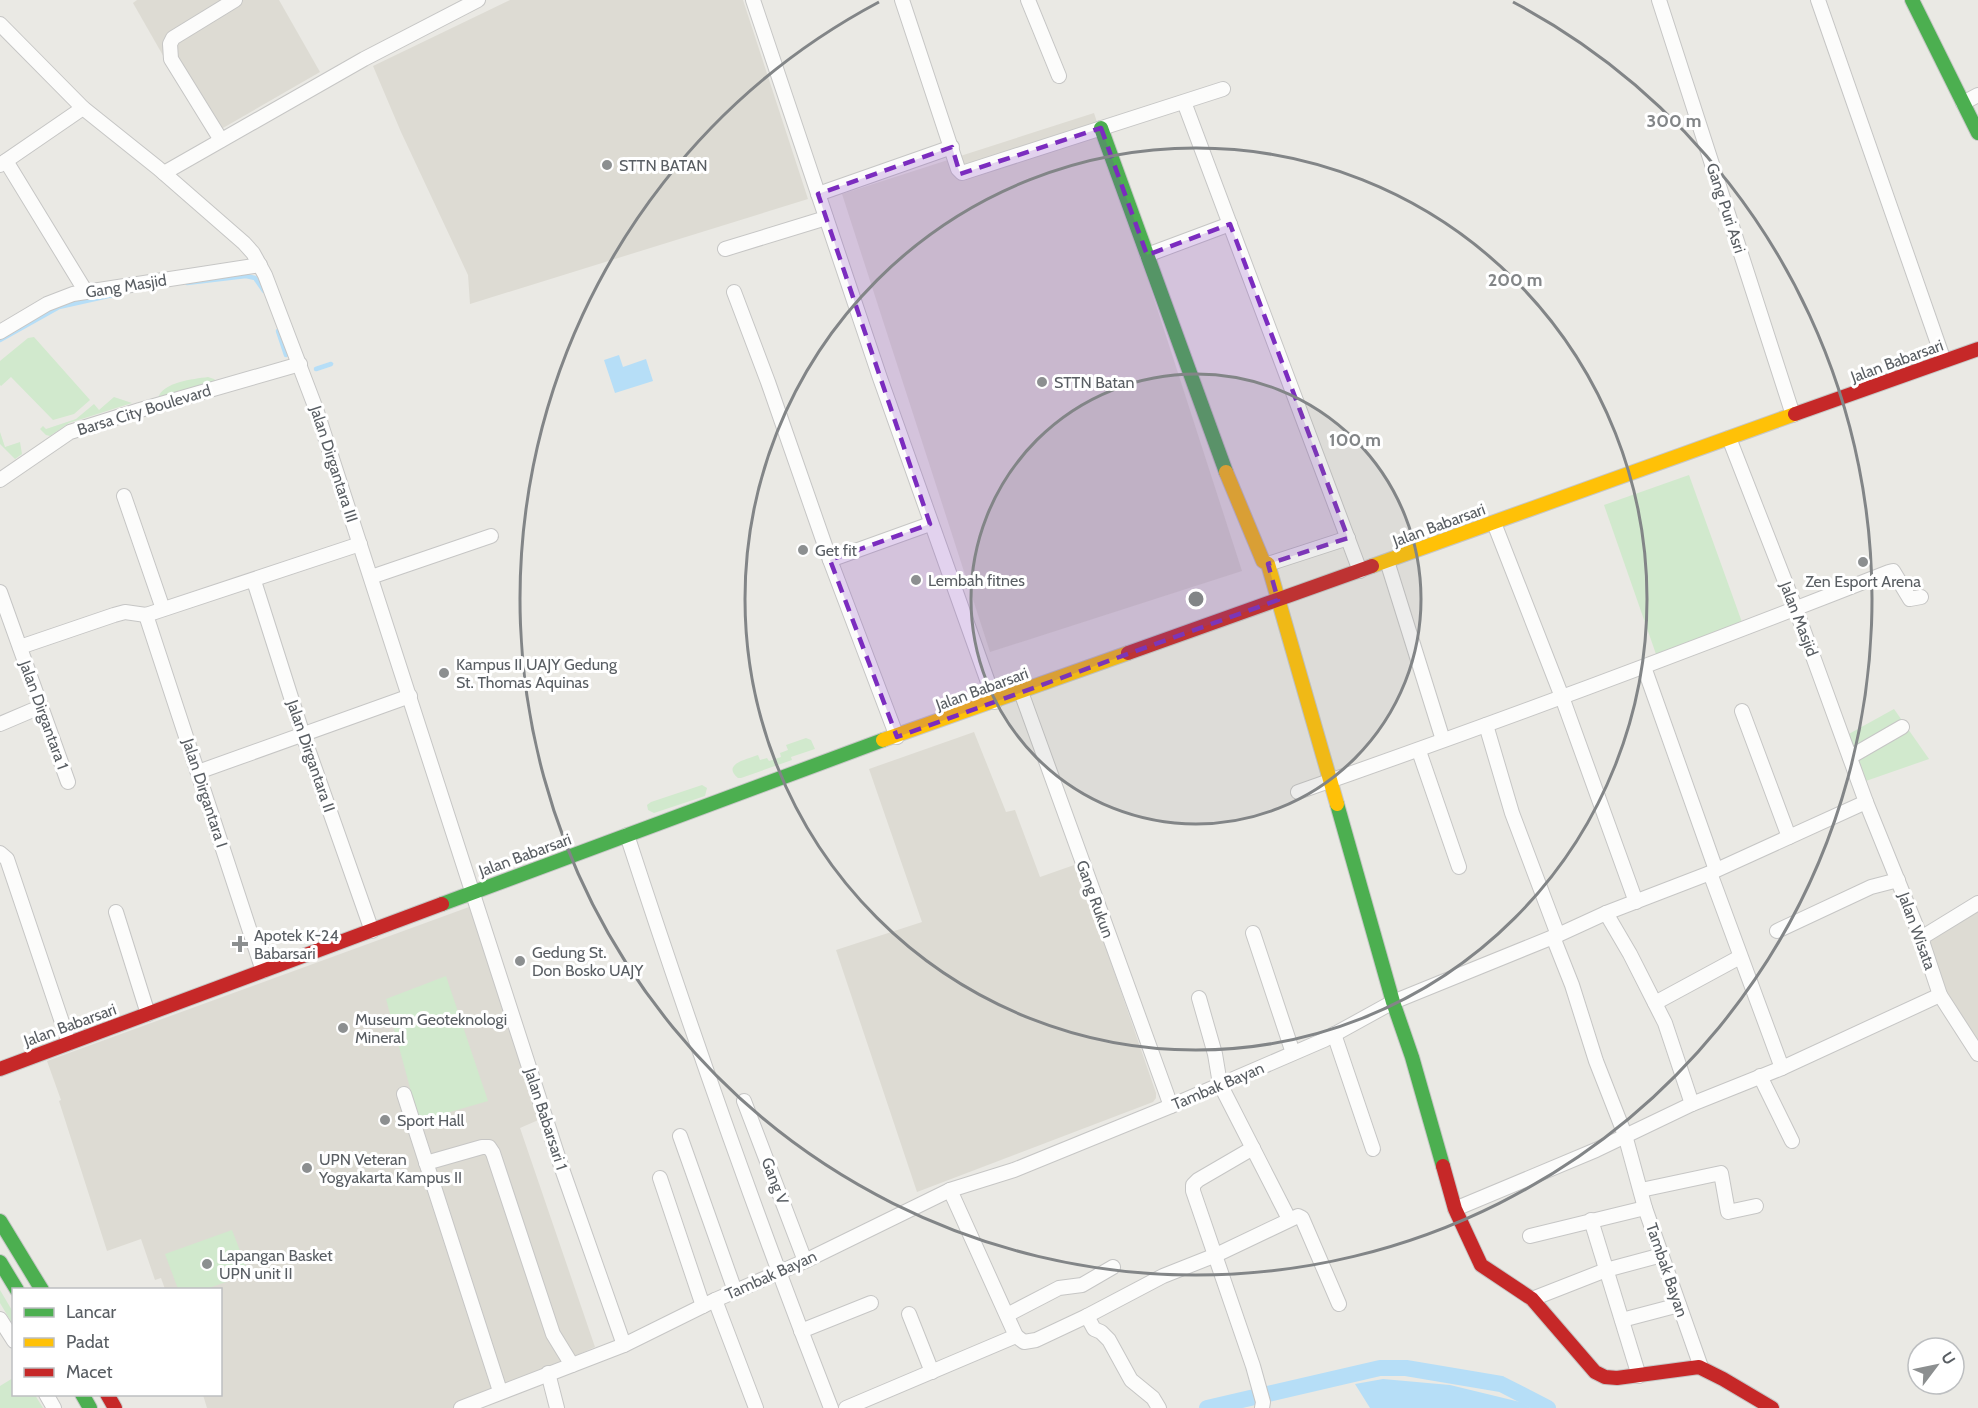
<svg xmlns="http://www.w3.org/2000/svg" width="1978" height="1408" font-family="Cabin,sans-serif">
<rect width="100%" height="100%" fill="#eae9e4"/>
<g fill="#dddbd3">
<path d="M 137,0 L 279,0 L 320,72 L 209,136 L 133,3 Z"/>
<path d="M 510,0 L 743,0 L 808,199 L 470,304 L 468,275 L 401,132 L 373,66 Z"/>
<path d="M 1094,113 L 1242,571 L 990,652 L 842,194 Z"/>
<path d="M 974,732 L 1006,812 L 1015,810 L 1040,877 L 1077,864 L 1156,1093 L 1156,1098 L 1153,1102 L 917,1192 L 836,950 L 922,922 L 869,769 Z"/>
<path d="M 469,907 L 543,1118 L 520,1128 L 595,1347 L 460,1408 L 207,1408 L 203,1395 L 220,1394 L 220,1290 L 165,1289 L 161,1278 L 155,1280 L 141,1239 L 107,1251 L 59,1101 L 61,1100 L 47,1061 Z"/>
<path d="M 1978,912 L 1978,1046 L 1943,991 L 1925,942 Z"/>
</g>
<g fill="#d1e9cd">
<path d="M 34,337 L 90,400 L 74,414 L 53,420 L 11,377 L 1,386 L 0,385 L 0,361 L 28,338 Z"/>
<path d="M 208,377 L 214,379 L 217,382 L 158,398 C 163,382 193,379 208,377 Z"/>
<path d="M 114,397 L 132,403 L 69,423 L 50,436 L 46,435 L 40,429 L 43,426 L 46,429 L 76,419 L 94,404 L 99,410 Z"/>
<path d="M 0,432 L 5,447 L 20,442 L 22,454 L 15,459 L 0,444 Z"/>
<path d="M 1689,475 L 1743,625 L 1657,657 L 1604,505 Z"/>
<path d="M 1894,709 L 1929,759 L 1863,782 L 1847,735 Z"/>
<path d="M 806,738 L 811,740 L 815,749 L 791,757 L 792,760 L 741,778 L 738,778 C 721,764 748,759 758,755 L 760,760 L 767,758 L 769,761 L 781,757 L 780,753 L 788,750 L 786,745 Z"/>
<path d="M 702,785 L 707,788 L 705,796 L 654,813 L 648,810 L 647,805 L 651,802 Z"/>
<path d="M 446,976 L 488,1101 L 419,1121 L 386,999 Z"/>
<path d="M 232,1230 L 249,1274 L 206,1289 L 178,1289 L 165,1254 Z"/>
<path d="M 0,1290 L 13,1312 L 13,1325 L 0,1303 Z"/>
<path d="M 13,1378 L 14,1394 L 35,1395 L 43,1408 L 0,1408 L 0,1386 Z"/>
</g>
<g fill="#b6def7">
<path d="M 619,355 L 623,367 L 646,359 L 653,381 L 615,393 L 604,360 Z"/>
<path d="M 1383,1379 L 1450,1385 L 1520,1402 L 1531,1408 L 1370,1408 L 1355,1384 Z"/>
</g>
<g fill="none" stroke-linecap="round" stroke-linejoin="round">
<g stroke="#b6def7" stroke-width="4.5">
<path d="M 187,283 L 246,276 L 255,278 L 264,291"/>
<path d="M 278,331 L 286,355"/>
<path d="M 0,340 L 59,307 L 117,294"/>
<path d="M 316,369 L 331,364"/>
</g>
<path stroke="#b6def7" stroke-width="16" d="M 1207,1408 L 1380,1368 L 1406,1368 L 1501,1384 L 1548,1408"/>
<defs>
<g id="street">
<path d="M 753,0 L 880,378 L 995,702"/>
<path d="M 902,0 L 958,169 L 962,173 L 1223,89"/>
<path d="M 1028,0 L 1059,76"/>
<path d="M 1659,0 L 1793,415"/>
<path d="M 1818,0 L 1944,361"/>
<path d="M 0,24 L 83,108 L 158,168 L 244,243 L 253,253 L 265,275 L 316,409 L 561,1166 L 624,1345"/>
<path d="M 1184,102 L 1360,571"/>
<path d="M 1963,103 L 1978,95"/>
<path d="M 221,140 L 171,59 L 170,44 L 173,38 L 235,0"/>
<path d="M 6,161 L 86,292"/>
<path d="M 0,165 L 83,108"/>
<path d="M 164,173 L 364,59 L 478,0"/>
<path d="M 818,194 L 952,147"/>
<path d="M 725,249 L 826,218"/>
<path d="M 1147,255 L 1230,224"/>
<path d="M 734,292 L 768,382 L 830,560 L 897,737"/>
<path d="M 0,332 L 47,304 L 73,294 L 260,265"/>
<path d="M 1729,438 L 1795,607 L 1866,802 L 1921,938 L 1940,995 L 1978,1054"/>
<path d="M 0,480 L 70,432 L 140,410 L 300,364"/>
<path d="M 124,496 L 163,609"/>
<path d="M 1494,523 L 1562,697 L 1636,902"/>
<path d="M 830,560 L 930,524"/>
<path d="M 1387,561 L 1443,740"/>
<path d="M 1268,564 L 1348,538"/>
<path d="M 371,577 L 491,536"/>
<path d="M 254,581 L 303,735 L 372,931"/>
<path d="M 0,592 L 68,782"/>
<path d="M 146,615 L 263,971"/>
<path d="M 20,647 L 114,615 L 125,612 L 146,615 L 360,544"/>
<path d="M 1644,667 L 1716,870"/>
<path d="M 1021,692 L 1171,1106"/>
<path d="M 1742,711 L 1789,837"/>
<path d="M 0,724 L 40,707"/>
<path d="M 1486,725 L 1512,813 L 1558,935"/>
<path d="M 1419,751 L 1459,867"/>
<path d="M 1850,757 L 1902,727"/>
<path d="M 198,772 L 410,696"/>
<path d="M 1298,792 C 1496,723 1693,649 1889,572 L 1893,571 L 1910,599 L 1921,597"/>
<path d="M 627,835 C 690,1028 757,1219 831,1408"/>
<path d="M 0,853 L 7,859 L 69,1043"/>
<path d="M 1710,873 L 1782,1068"/>
<path d="M 116,912 L 148,1014"/>
<path d="M 1606,913 L 1630,954 L 1665,1023 L 1692,1104"/>
<path d="M 1777,931 L 1871,887 L 1898,880"/>
<path d="M 1253,933 L 1293,1053"/>
<path d="M 1553,937 L 1572,985 L 1596,1061 L 1625,1135 L 1645,1208 L 1701,1367"/>
<path d="M 1921,938 L 1978,903"/>
<path d="M 1199,998 L 1215,1054 L 1220,1084 L 1289,1219"/>
<path d="M 1655,1003 L 1740,957"/>
<path d="M 1334,1034 L 1373,1149"/>
<path d="M 1760,1076 L 1792,1141"/>
<path d="M 404,1094 L 500,1391"/>
<path d="M 744,1101 L 805,1261"/>
<path d="M 680,1136 L 735,1291"/>
<path d="M 1253,1148 L 1198,1180 L 1193,1185 L 1193,1191 L 1253,1366 L 1263,1402 L 1262,1408"/>
<path d="M 426,1163 L 482,1147 L 489,1147 L 493,1153 L 553,1334 L 572,1365"/>
<path d="M 660,1178 L 703,1306"/>
<path d="M 1641,1190 L 1721,1173 L 1728,1212 L 1756,1206"/>
<path d="M 1455,1209 L 1596,1150 L 1692,1104 L 1782,1068 L 1940,995"/>
<path d="M 1591,1220 L 1639,1376"/>
<path d="M 1530,1236 L 1645,1208"/>
<path d="M 1532,1299 L 1606,1270 L 1662,1255"/>
<path d="M 715,1300 L 756,1408"/>
<path d="M 909,1314 L 932,1372"/>
<path d="M 1007,1315 L 1059,1288 L 1082,1285 L 1113,1267"/>
<path d="M 1087,1316 L 1094,1329 L 1101,1332 L 1109,1340 L 1131,1380 L 1153,1398 L 1159,1408"/>
<path d="M 0,1319 L 14,1341"/>
<path d="M 1622,1320 L 1679,1305"/>
<path d="M 801,1331 L 871,1303"/>
<path d="M 1016,1336 L 1024,1342 L 1036,1340 L 1087,1316 L 1163,1276 L 1216,1255 L 1298,1216 L 1302,1218 L 1339,1304"/>
<path d="M 548,1373 L 557,1408"/>
<path d="M 46,1394 L 54,1408"/>
<path d="M 461,1408 L 624,1345 L 715,1300 L 805,1261 L 950,1190 L 1014,1170 L 1171,1106 L 1324,1040 L 1393,1002 L 1558,935 L 1606,913 L 1710,873 L 1866,802"/>
<path d="M 846,1408 L 1016,1336 L 950,1190"/>
</g>
<g id="fast">
<path d="M 1912,0 L 1978,133"/>
<path d="M 1101,128 L 1226,472"/>
<path d="M 1337,804 L 1393,1002 L 1412,1057 L 1443,1166"/>
<path d="M 442,904 L 883,740"/>
<path d="M 0,1221 L 42,1290"/>
<path d="M 0,1262 L 17,1290"/>
<path d="M 82,1394 L 90,1408"/>
</g>
<g id="slow">
<path d="M 1226,472 L 1263,561 L 1268,564 L 1337,804"/>
<path d="M 1372,566 L 1795,414"/>
<path d="M 883,740 L 1128,653"/>
</g>
<g id="jam">
<path d="M 1795,414 L 1978,349"/>
<path d="M 1128,653 L 1372,566"/>
<path d="M 0,1069 L 442,904"/>
<path d="M 1443,1166 L 1455,1209 L 1481,1265 L 1532,1299 L 1595,1372 L 1605,1377 L 1617,1378 L 1699,1367 L 1723,1379 L 1772,1408"/>
<path d="M 107,1394 L 115,1408"/>
</g>
</defs>
<use href="#street" stroke="#c6c6c5" stroke-width="16"/>
<use href="#fast" stroke="#c6c7c6" stroke-width="16"/>
<use href="#slow" stroke="#c6c7c6" stroke-width="16"/>
<use href="#jam" stroke="#c6c7c6" stroke-width="16"/>
<use href="#street" stroke="#fcfcfb" stroke-width="14"/>
<use href="#fast" stroke="#4caf50" stroke-width="14"/>
<use href="#slow" stroke="#ffc107" stroke-width="14"/>
<use href="#jam" stroke="#c62828" stroke-width="14"/>
</g>
<path fill="#7b2cbf" fill-opacity="0.2" stroke="#7b2cbf" stroke-width="4.5" stroke-dasharray="12 8" stroke-linejoin="round" d="M 1101,128 L 1147,255 L 1230,224 L 1348,538 L 1268,564 L 1278,600 L 897,737 L 830,560 L 930,524 L 818,194 L 952,147 L 960,174 Z"/>
<circle cx="1196" cy="599" r="225" fill="#828587" fill-opacity=".12"/>
<g fill="none" stroke="#828587" stroke-width="3">
<circle cx="1196" cy="599" r="225"/>
<circle cx="1196" cy="599" r="451"/>
<path d="M1513 2A676 676 0 1 1 879 2"/>
</g>
<g fill="#8c8f90" stroke="#fff" stroke-width="2">
<circle cx="607" cy="165" r="6"/>
<circle cx="1042" cy="382" r="6"/>
<circle cx="803" cy="550" r="6"/>
<circle cx="1863" cy="562" r="6"/>
<circle cx="916" cy="580" r="6"/>
<circle cx="444" cy="673" r="6"/>
<path d="M237 935h6v6h6v6h-6v6h-6v-6h-6v-6h6z"/>
<circle cx="520" cy="961" r="6"/>
<circle cx="343" cy="1028" r="6"/>
<circle cx="385" cy="1120" r="6"/>
<circle cx="307" cy="1168" r="6"/>
<circle cx="207" cy="1264" r="6"/>
</g>
<g text-anchor="middle" dominant-baseline="central" stroke-width="6" stroke-linejoin="round" paint-order="stroke">
<g font-size="16" fill="#595e63" stroke="#fff" text-anchor="start">
<text x="619" y="165">STTN BATAN</text>
<text x="1054" y="382">STTN Batan</text>
<text x="815" y="550">Get fit</text>
<text x="928" y="580">Lembah fitnes</text>
<text x="1863" y="581" text-anchor="middle">Zen Esport Arena</text>
<text x="456" y="664">Kampus II UAJY Gedung<tspan x="456" dy="18">St. Thomas Aquinas</tspan></text>
<text x="254" y="935">Apotek K-24<tspan x="254" dy="18">Babarsari</tspan></text>
<text x="532" y="952">Gedung St.<tspan x="532" dy="18">Don Bosko UAJY</tspan></text>
<text x="355" y="1019">Museum Geoteknologi<tspan x="355" dy="18">Mineral</tspan></text>
<text x="397" y="1120">Sport Hall</text>
<text x="319" y="1159">UPN Veteran<tspan x="319" dy="18">Yogyakarta Kampus II</tspan></text>
<text x="219" y="1255">Lapangan Basket<tspan x="219" dy="18">UPN unit II</tspan></text>
</g>
<g font-size="16" fill="#595e63" stroke="#fff">
<text transform="translate(1726 208) rotate(72)">Gang Puri Asri</text>
<text transform="translate(126 286) rotate(-9)">Gang Masjid</text>
<text transform="translate(1897 361) rotate(-20)">Jalan Babarsari</text>
<text transform="translate(144 410) rotate(-17)">Barsa City Boulevard</text>
<text transform="translate(334 464) rotate(72)">Jalan Dirgantara III</text>
<text transform="translate(1439 525) rotate(-20)">Jalan Babarsari</text>
<text transform="translate(1799 619) rotate(69)">Jalan Masjid</text>
<text transform="translate(982 689) rotate(-20)">Jalan Babarsari</text>
<text transform="translate(44 715) rotate(70)">Jalan Dirgantara 1</text>
<text transform="translate(311 756) rotate(71)">Jalan Dirgantara II</text>
<text transform="translate(205 793) rotate(72)">Jalan Dirgantara I</text>
<text transform="translate(525 855) rotate(-20)">Jalan Babarsari</text>
<text transform="translate(1095 899) rotate(70)">Gang Rukun</text>
<text transform="translate(1917 931) rotate(70)">Jalan Wisata</text>
<text transform="translate(70 1025) rotate(-20)">Jalan Babarsari</text>
<text transform="translate(1218 1086) rotate(-23)">Tambak Bayan</text>
<text transform="translate(546 1119) rotate(72)">Jalan Babarsari 1</text>
<text transform="translate(775 1181) rotate(69)">Gang V</text>
<text transform="translate(1667 1270) rotate(71)">Tambak Bayan</text>
<text transform="translate(771 1275) rotate(-24)">Tambak Bayan</text>
</g>
</g>
<circle cx="1196" cy="599" r="9" fill="#828587" stroke="#fff" stroke-width="3"/>
<g font-size="18" text-anchor="middle" font-weight="bold" fill="#828587" stroke="#fff" stroke-width="6" stroke-linejoin="round" paint-order="stroke">
<text x="1674" y="127">300 m</text>
<text x="1515" y="286">200 m</text>
<text x="1355" y="446">100 m</text>
</g>
<rect x="12" y="1288" width="210" height="108" fill="#ffffff" stroke="#bdbfc1" stroke-width="1.5"/>
<rect x="24" y="1308" width="30" height="9" fill="#4caf50" stroke="#bdbfc1" stroke-width="1.5"/>
<text x="66" y="1318" font-size="18" fill="#595e63">Lancar</text>
<rect x="24" y="1338" width="30" height="9" fill="#ffc107" stroke="#bdbfc1" stroke-width="1.5"/>
<text x="66" y="1348" font-size="18" fill="#595e63">Padat</text>
<rect x="24" y="1368" width="30" height="9" fill="#c62828" stroke="#bdbfc1" stroke-width="1.5"/>
<text x="66" y="1378" font-size="18" fill="#595e63">Macet</text>
<g transform="translate(1936 1366) rotate(58)"><circle r="28" fill="#ffffff" stroke="#bdbfc1" stroke-width="1.5"/>
<path d="M0-4.5L10 22L0 15L-10 22Z" fill="#8c8f90"/>
<text y="-9" font-size="16" font-weight="bold" text-anchor="middle" fill="#595e63">U</text>
</g>
</svg>
